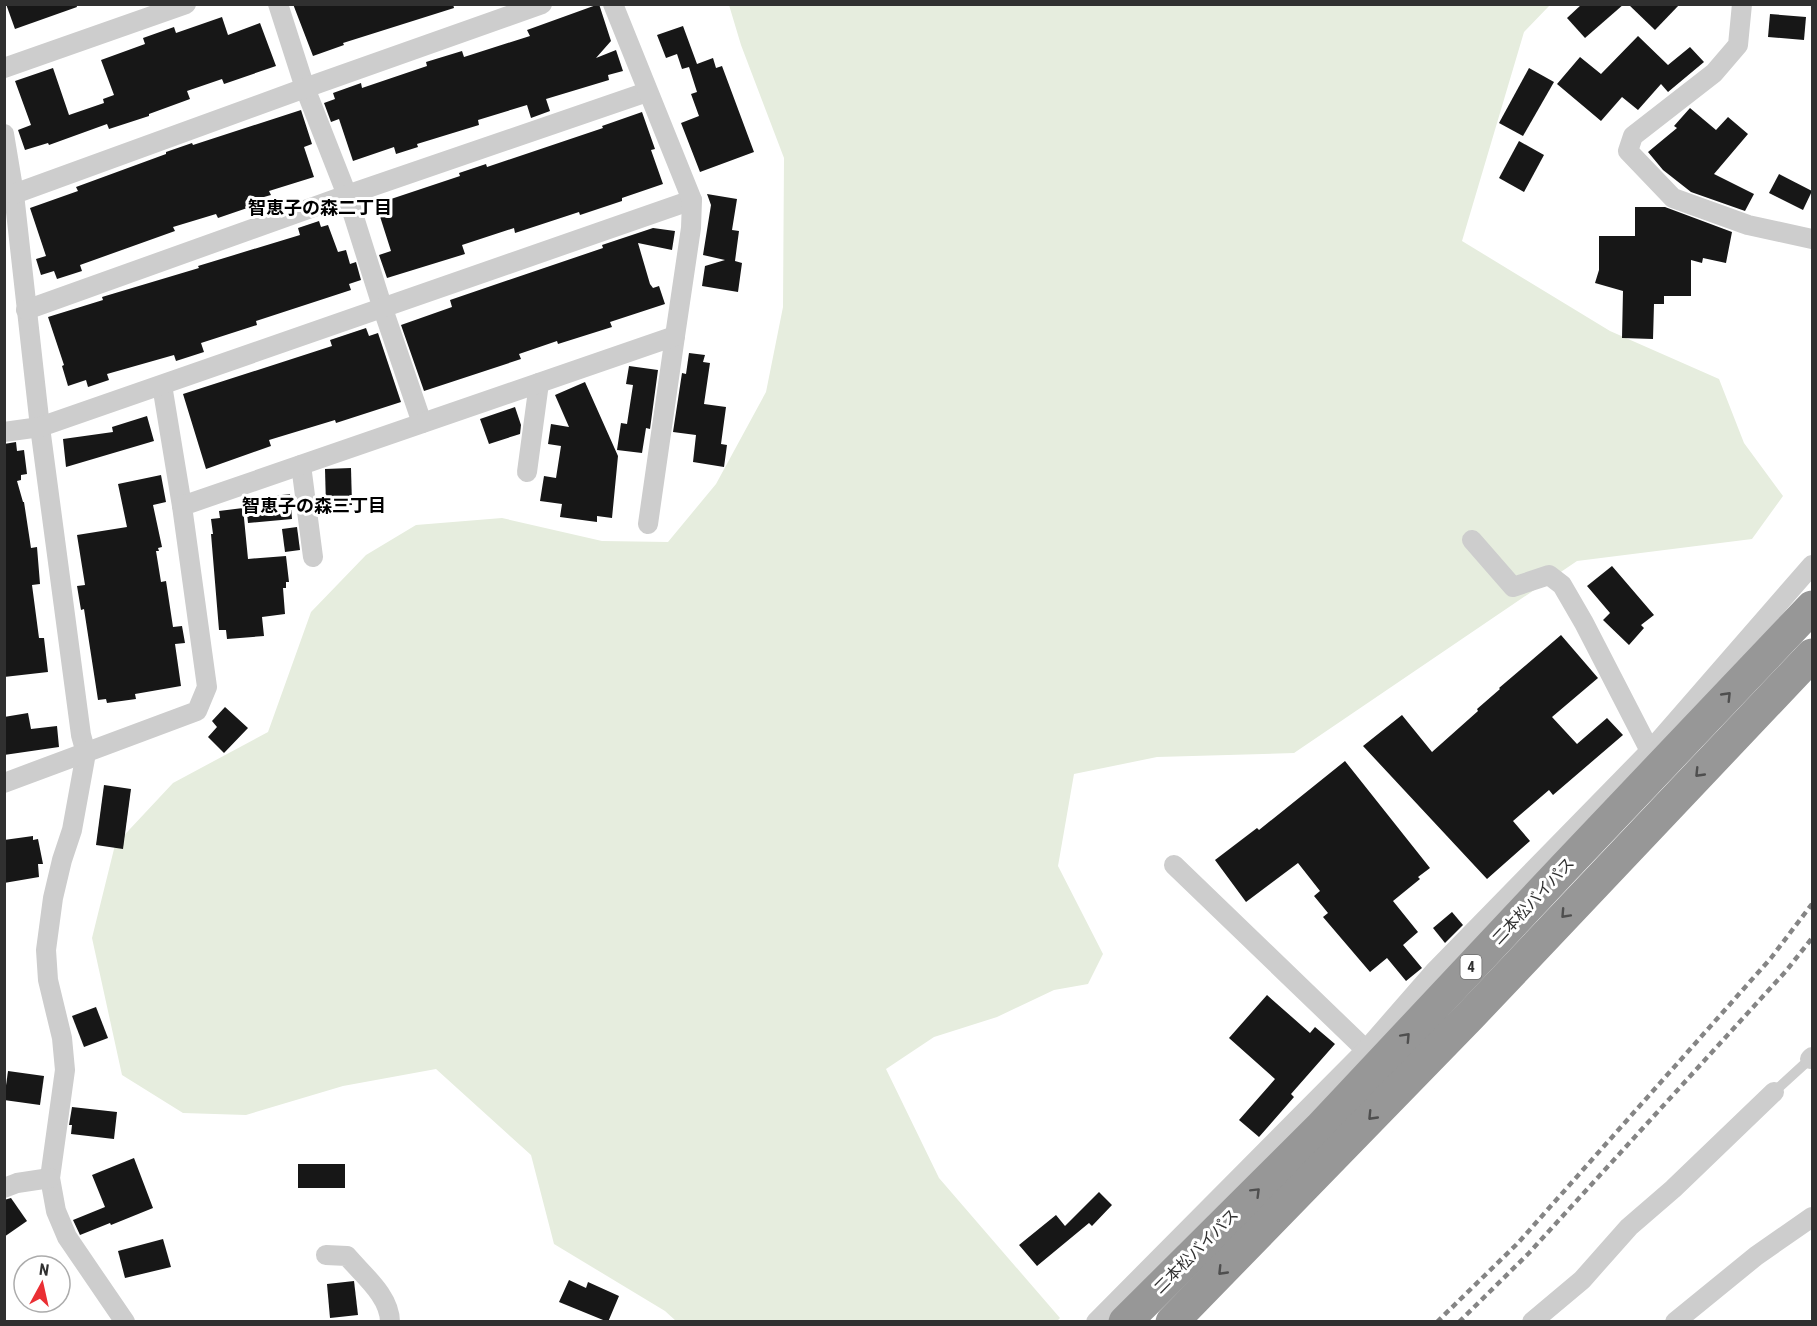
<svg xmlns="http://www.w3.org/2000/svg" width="1817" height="1326" font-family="'Roboto Condensed','Noto Sans JP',sans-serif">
<rect width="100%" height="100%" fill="#fff"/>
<path fill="#e6edde" d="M 729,5 L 1550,5 L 1524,32 L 1462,241 L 1610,331 L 1719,379 L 1744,443 L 1783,496 L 1752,539 L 1577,561 L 1294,753 L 1157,757 L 1074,774 L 1058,866 L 1103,954 L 1088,984 L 1054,990 L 997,1017 L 934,1037 L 886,1069 L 939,1178 L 1060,1318 L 1057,1321 L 676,1321 L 665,1311 L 554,1244 L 531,1155 L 436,1069 L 343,1086 L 246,1115 L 183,1113 L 122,1075 L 92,938 L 115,845 L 173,783 L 268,732 L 311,612 L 366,555 L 416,525 L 502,518 L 602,541 L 668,542 L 716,484 L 766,392 L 783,307 L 784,158 L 741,45 Z"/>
<g fill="#171717">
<path d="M 6,4 L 76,4 L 77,7 L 15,29 Z"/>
<path d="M 293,4 L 453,4 L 454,8 L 343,43 L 344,45 L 313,56 Z"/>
<path d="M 599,4 L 611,41 L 596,58 L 616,50 L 623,71 L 608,75 L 609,80 L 546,99 L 550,111 L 531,118 L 527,105 L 478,120 L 479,125 L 417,144 L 418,147 L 396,154 L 394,147 L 353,161 L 339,119 L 331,122 L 324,103 L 335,99 L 333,93 L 361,83 L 362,88 L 427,66 L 426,62 L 462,51 L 464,57 L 530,36 L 527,30 Z"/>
<path d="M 1582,4 L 1624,4 L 1585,38 L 1567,18 Z"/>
<path d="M 1628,4 L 1680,4 L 1655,30 Z"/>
<path d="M 1770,14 L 1806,17 L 1804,40 L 1768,37 Z"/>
<path d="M 222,17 L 228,35 L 260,23 L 276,66 L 224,84 L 222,79 L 187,91 L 190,99 L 149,114 L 149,116 L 109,129 L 107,124 L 49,145 L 48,143 L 25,150 L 18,130 L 31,125 L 15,81 L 53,68 L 69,115 L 104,103 L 103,99 L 114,95 L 101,60 L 145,44 L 143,38 L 174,27 L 176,33 Z"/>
<path d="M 683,26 L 697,64 L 713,58 L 716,68 L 722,66 L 754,152 L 700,172 L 681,123 L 699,116 L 691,94 L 697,92 L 689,67 L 682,69 L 677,54 L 666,58 L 657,35 Z"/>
<path d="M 1638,36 L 1668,65 L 1690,47 L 1704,62 L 1668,92 L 1661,84 L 1638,110 L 1622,97 L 1601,121 L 1557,84 L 1580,57 L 1601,74 Z"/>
<path d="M 1529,68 L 1554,82 L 1523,136 L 1499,123 Z"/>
<path d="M 1690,108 L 1716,130 L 1728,117 L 1748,134 L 1714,174 L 1754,194 L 1745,211 L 1691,192 L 1663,170 L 1648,152 L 1677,128 L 1674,126 Z"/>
<path d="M 301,110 L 312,144 L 304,147 L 314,177 L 269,191 L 271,195 L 257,199 L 259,204 L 218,218 L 216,214 L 173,227 L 175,231 L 80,265 L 82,271 L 57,279 L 54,271 L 41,275 L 36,259 L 46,256 L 30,208 L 78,191 L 76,187 L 166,154 L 166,152 L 192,143 L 193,145 Z"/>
<path d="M 642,112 L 655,149 L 651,150 L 663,184 L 622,198 L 622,201 L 580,215 L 579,212 L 515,233 L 514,228 L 462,245 L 465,254 L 387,278 L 379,255 L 391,251 L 376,204 L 460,176 L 459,173 L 486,164 L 487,167 L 603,128 L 602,126 Z"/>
<path d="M 1519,141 L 1544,155 L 1524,192 L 1499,178 Z"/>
<path d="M 1779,174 L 1812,191 L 1803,210 L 1769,193 Z"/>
<path d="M 707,194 L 737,199 L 732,230 L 739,231 L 735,261 L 742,263 L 738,292 L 702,286 L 705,266 L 725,260 L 703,255 L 711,205 Z"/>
<path d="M 1635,207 L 1665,207 L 1732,232 L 1726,263 L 1703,258 L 1702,263 L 1691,260 L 1691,296 L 1664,296 L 1664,304 L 1654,304 L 1653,339 L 1622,338 L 1623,291 L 1595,283 L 1599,270 L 1599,236 L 1635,236 Z"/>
<path d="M 319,221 L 321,227 L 328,225 L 338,252 L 346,250 L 350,264 L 356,262 L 361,280 L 349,284 L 351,290 L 256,321 L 257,325 L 201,343 L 204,352 L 176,361 L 174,355 L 107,374 L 109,380 L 88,387 L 86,380 L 68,386 L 62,366 L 64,365 L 48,317 L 103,300 L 102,297 L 199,268 L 198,266 L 300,235 L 298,228 Z"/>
<path d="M 653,228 L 675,231 L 672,250 L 638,243 L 650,284 L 653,288 L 659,286 L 665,304 L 610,322 L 612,327 L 558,344 L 557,341 L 519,354 L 521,359 L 424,391 L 401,325 L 452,307 L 450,300 L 603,248 L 602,245 Z"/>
<path d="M 366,328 L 369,336 L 378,333 L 401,402 L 336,423 L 335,420 L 269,440 L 271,446 L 206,469 L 183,394 L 332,346 L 330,340 Z"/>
<path d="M 689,353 L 705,355 L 703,362 L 710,363 L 704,404 L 726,407 L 721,444 L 727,445 L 724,467 L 693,462 L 696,435 L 673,432 L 682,373 L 686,374 Z"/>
<path d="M 629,366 L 658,370 L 650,429 L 646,428 L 642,453 L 617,450 L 621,423 L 627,424 L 633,385 L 626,384 Z"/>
<path d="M 585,382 L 618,456 L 612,518 L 597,516 L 597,522 L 560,517 L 562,504 L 540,501 L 544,476 L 556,478 L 561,446 L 548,444 L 551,424 L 569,427 L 555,395 Z"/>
<path d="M 515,407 L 521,425 L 520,434 L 489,444 L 480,419 Z"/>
<path d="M 147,416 L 154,441 L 66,467 L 63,439 L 113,432 L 112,427 Z"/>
<path d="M 16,442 L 17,451 L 24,450 L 27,474 L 21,475 L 21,480 L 17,481 L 23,502 L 24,502 L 31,548 L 37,547 L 40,584 L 32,585 L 39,638 L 44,638 L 48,672 L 4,677 L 4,444 Z"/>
<path d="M 351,468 L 352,505 L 326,506 L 325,469 Z"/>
<path d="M 161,475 L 166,502 L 153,505 L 162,547 L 158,548 L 159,551 L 156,551 L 161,582 L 166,581 L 173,627 L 182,626 L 185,643 L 175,644 L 181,686 L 135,694 L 136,699 L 107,703 L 106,699 L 98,700 L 84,609 L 81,610 L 77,586 L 85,585 L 77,535 L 127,527 L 118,484 Z"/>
<path d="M 290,494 L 292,519 L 248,523 L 246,503 L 258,502 L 257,498 Z"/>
<path d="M 243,508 L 248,559 L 286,556 L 289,582 L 286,582 L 286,588 L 283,588 L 285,614 L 262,617 L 264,636 L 227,639 L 226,630 L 219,630 L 211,534 L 213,534 L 211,519 L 220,518 L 219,511 Z"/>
<path d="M 297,527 L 300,550 L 285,552 L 282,529 Z"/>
<path d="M 1612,566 L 1654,615 L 1641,625 L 1644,628 L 1629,645 L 1603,620 L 1610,613 L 1587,586 Z"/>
<path d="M 1561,635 L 1598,678 L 1552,717 L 1577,744 L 1607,718 L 1623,735 L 1553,795 L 1549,790 L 1513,821 L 1530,841 L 1487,879 L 1363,746 L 1402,715 L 1432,752 L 1478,711 L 1477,709 L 1500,689 L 1499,688 Z"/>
<path d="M 225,707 L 248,728 L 224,753 L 208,737 L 217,727 L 212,721 Z"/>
<path d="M 28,713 L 31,729 L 57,726 L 59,747 L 4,755 L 4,717 Z"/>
<path d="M 1345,761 L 1430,868 L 1418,877 L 1420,879 L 1393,901 L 1418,932 L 1403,945 L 1422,968 L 1406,981 L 1387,958 L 1370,972 L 1323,917 L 1328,913 L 1314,896 L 1320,891 L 1298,863 L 1246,902 L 1215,860 L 1257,828 L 1259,830 Z"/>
<path d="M 104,785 L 131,789 L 123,849 L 96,845 Z"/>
<path d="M 33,836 L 33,840 L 38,839 L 43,864 L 38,864 L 39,877 L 4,883 L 4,840 Z"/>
<path d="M 1452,912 L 1463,925 L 1445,943 L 1433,928 Z"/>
<path d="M 1267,995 L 1310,1033 L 1315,1027 L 1335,1044 L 1291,1094 L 1294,1097 L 1259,1137 L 1239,1120 L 1275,1079 L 1229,1038 Z"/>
<path d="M 96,1007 L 108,1038 L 84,1047 L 72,1016 Z"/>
<path d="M 8,1071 L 44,1076 L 40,1105 L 4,1100 Z"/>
<path d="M 72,1107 L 117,1112 L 114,1139 L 71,1134 L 72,1125 L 69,1125 Z"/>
<path d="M 134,1158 L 153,1208 L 111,1225 L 110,1223 L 80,1235 L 73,1220 L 105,1207 L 92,1175 Z"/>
<rect x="298" y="1164" width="47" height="24"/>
<path d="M 1099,1192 L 1112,1205 L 1092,1226 L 1089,1223 L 1037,1266 L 1019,1245 L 1056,1215 L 1065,1226 Z"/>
<path d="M 11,1198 L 27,1221 L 4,1237 L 4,1200 Z"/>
<path d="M 163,1239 L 171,1267 L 125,1278 L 118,1251 Z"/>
<path d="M 569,1280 L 586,1288 L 588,1282 L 619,1296 L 608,1322 L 559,1302 Z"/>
<path d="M 354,1281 L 358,1315 L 330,1318 L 327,1284 Z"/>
</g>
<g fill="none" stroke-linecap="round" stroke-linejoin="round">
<path stroke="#cdcdcd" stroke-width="10" d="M 1774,1092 L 1810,1059"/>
<g stroke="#cdcdcd" stroke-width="20">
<path d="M 278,4 L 305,88 L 347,195 L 383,309 L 422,423"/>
<path d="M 1742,4 L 1738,45 L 1714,73 L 1633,136 L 1628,151 L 1673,198 L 1748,225 L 1812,239"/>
<path d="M 4,68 L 186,4"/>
<path d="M 4,134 L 14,194 L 40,427 L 81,735 L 86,753 L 72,830 L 62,860 L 53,898 L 46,950 L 48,980 L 62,1038 L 65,1070 L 50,1178 L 56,1211 L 67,1237 L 125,1322"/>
<path d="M 14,194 L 305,88 L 542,4"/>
<path d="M 26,310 L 347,195 L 647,92"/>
<path d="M 162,385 L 182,506"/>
<path d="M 4,432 L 40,427 L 692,200"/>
<path d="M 301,465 L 313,557"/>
<path d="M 527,472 L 539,383"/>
<path d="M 648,524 L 675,336"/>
<path d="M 1472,540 L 1513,587 L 1549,575 L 1562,585 L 1584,623 L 1650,751"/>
<path d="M 4,783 L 197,711 L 207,687 L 182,506 L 675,336 L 691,228 L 692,200 L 613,4"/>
<path d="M 1174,865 L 1366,1050"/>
<path d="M 1810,1059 L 1812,1057"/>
<path d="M 4,1188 L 17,1183 L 50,1178"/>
<path d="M 326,1255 L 347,1256 C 363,1275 390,1296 390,1322"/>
<path d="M 1096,1322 L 1366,1050 L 1434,972 L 1650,751 L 1812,565"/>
<path d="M 1532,1322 L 1582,1280 L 1629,1227 L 1673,1189 L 1774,1092"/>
<path d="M 1675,1322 L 1756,1256 L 1812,1217"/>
</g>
<g stroke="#979797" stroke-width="33">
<path d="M 1125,1322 L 1320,1128 L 1565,867 L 1812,607"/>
<path d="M 1172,1322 L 1470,1016 L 1812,655"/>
</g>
<g stroke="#858585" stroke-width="4.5" stroke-dasharray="6 4.5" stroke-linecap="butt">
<path d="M 1437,1322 L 1518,1243 L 1771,958 L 1812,904"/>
<path d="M 1459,1322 L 1529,1253 L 1786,971 L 1812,938"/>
</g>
</g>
<defs><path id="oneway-chevron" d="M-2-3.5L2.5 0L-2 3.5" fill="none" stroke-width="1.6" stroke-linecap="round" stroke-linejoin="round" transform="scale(1.5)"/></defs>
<g stroke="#4f4f4f">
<use href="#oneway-chevron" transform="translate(1727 696) rotate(-46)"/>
<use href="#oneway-chevron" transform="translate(1699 773) rotate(134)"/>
<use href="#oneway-chevron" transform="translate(1565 914) rotate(133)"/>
<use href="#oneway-chevron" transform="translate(1406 1037) rotate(-47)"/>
<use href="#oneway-chevron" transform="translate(1372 1116) rotate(134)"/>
<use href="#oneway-chevron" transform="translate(1256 1192) rotate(-45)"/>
<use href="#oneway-chevron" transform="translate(1222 1271) rotate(134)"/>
</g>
<g text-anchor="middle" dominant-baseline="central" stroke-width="6" stroke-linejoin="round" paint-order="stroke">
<rect fill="#fff" stroke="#6e6e6e" stroke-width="1.5" x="1460.5" y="955" width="21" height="24" rx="4.5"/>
<g font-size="15" font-weight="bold" fill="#303030">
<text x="1471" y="967">4</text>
</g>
<g font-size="16" fill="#303030" stroke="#fff">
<text transform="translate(1533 901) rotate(-47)">二本松バイパス</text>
<text transform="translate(1196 1251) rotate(-45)">二本松バイパス</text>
</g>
<g font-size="18" font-weight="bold" fill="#000" stroke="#fff">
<text x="320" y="207">智恵子の森二丁目</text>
<text x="314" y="505">智恵子の森三丁目</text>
</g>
</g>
<rect width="1817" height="1326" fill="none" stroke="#303030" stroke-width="12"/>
<g transform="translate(42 1284) rotate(8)"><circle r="28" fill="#ffffff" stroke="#acacac" stroke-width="1.5"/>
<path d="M0-4.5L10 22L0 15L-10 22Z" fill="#ea2f34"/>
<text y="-9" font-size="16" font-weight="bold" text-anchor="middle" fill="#303030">N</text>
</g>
</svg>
